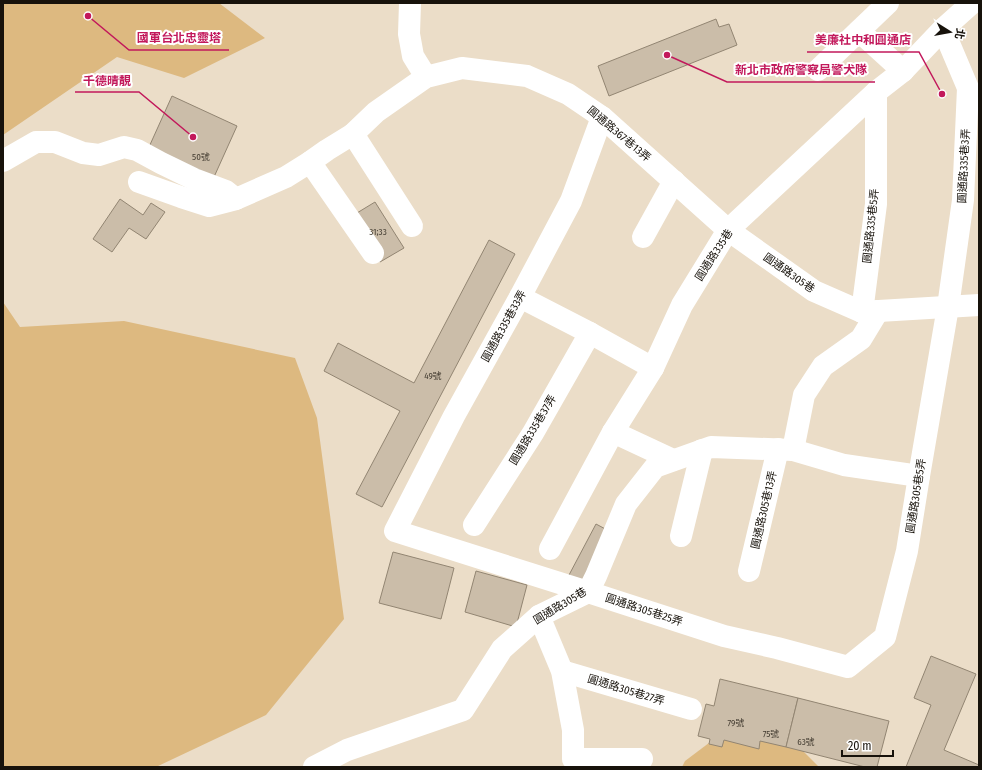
<svg xmlns="http://www.w3.org/2000/svg" width="982" height="770" font-family="'Fira Sans Condensed','Noto Sans TC',sans-serif">
<rect width="100%" height="100%" fill="#ebddc8"/>
<g fill="#ddb980">
<path d="M 3,3 L 219,3 L 265,38 L 184,78 L 117,57 L 3,135 Z"/>
<path d="M 3,302 L 20,327 L 124,321 L 295,358 L 317,418 L 344,619 L 266,715 L 156,767 L 3,767 Z"/>
<path d="M 758,706 L 819,767 L 682,767 L 685,761 Z"/>
</g>
<g fill="#cbbda9" stroke="#928572">
<path d="M 716,19 L 719,27 L 729,24 L 737,45 L 609,96 L 598,66 Z"/>
<path d="M 172,96 L 237,126 L 214,177 L 149,147 Z"/>
<path d="M 120,199 L 143,215 L 151,203 L 165,212 L 146,239 L 129,228 L 112,252 L 93,239 Z"/>
<path d="M 375,202 L 404,248 L 380,262 L 352,216 Z"/>
<path d="M 489,240 L 515,254 L 382,507 L 356,494 L 400,411 L 324,371 L 338,343 L 414,383 Z"/>
<path d="M 596,524 L 611,532 L 585,584 L 569,575 Z"/>
<path d="M 393,552 L 454,568 L 441,619 L 379,603 Z"/>
<path d="M 476,571 L 527,585 L 516,627 L 465,612 Z"/>
<path d="M 931,656 L 976,674 L 944,750 L 979,765 L 979,767 L 906,767 L 931,705 L 914,698 Z"/>
<path d="M 720,679 L 798,698 L 786,747 L 760,741 L 759,749 L 724,740 L 722,747 L 709,744 L 710,739 L 698,736 L 706,704 L 714,706 Z"/>
<path d="M 798,698 L 889,721 L 877,767 L 865,767 L 786,747 Z"/>
</g>
<g fill="none" stroke-linecap="round" stroke-linejoin="round">
<g stroke="#fff" stroke-width="22">
<path d="M 410,3 L 409,34 L 413,56 L 426,77"/>
<path d="M 859,31 L 903,71"/>
<path d="M 818,70 L 888,3"/>
<path d="M 602,117 L 571,201 L 520,297 L 454,416 L 395,531 L 588,592 L 724,636 L 777,648 L 848,667 L 885,637 L 907,551 L 919,476 L 948,307 L 963,200 L 968,88 L 943,29"/>
<path d="M 353,134 L 412,226"/>
<path d="M 3,161 L 36,142 L 55,142 L 83,153 L 99,155 L 124,147 L 137,150 L 161,163 L 194,179 L 226,191 L 236,199"/>
<path d="M 310,162 L 373,253"/>
<path d="M 139,182 L 181,197 L 209,206 L 236,199 L 286,177 L 310,162 L 327,150 L 353,134 L 376,112 L 426,77 L 462,68 L 527,76 L 568,94 L 602,117 L 728,230 L 814,291 L 862,312 L 979,305"/>
<path d="M 643,237 L 674,181"/>
<path d="M 520,297 L 590,333 L 653,368"/>
<path d="M 862,312 L 876,204 L 876,92"/>
<path d="M 613,432 L 673,460"/>
<path d="M 793,450 L 804,395 L 823,366 L 861,339 L 878,311"/>
<path d="M 474,525 L 533,433 L 590,333"/>
<path d="M 681,536 L 702,450"/>
<path d="M 550,549 L 613,432 L 653,368 L 682,305 L 728,230 L 876,92 L 903,71 L 943,29 L 972,3"/>
<path d="M 749,571 L 778,449"/>
<path d="M 539,616 L 562,671 L 573,730 L 573,759 L 642,759"/>
<path d="M 562,671 L 691,709"/>
<path d="M 314,767 L 347,750 L 463,710 L 502,649 L 539,616 L 588,592 L 596,576 L 626,504 L 655,467 L 711,447 L 793,450 L 844,465 L 919,476"/>
</g>
</g>
<g text-anchor="middle" dominant-baseline="central" stroke-width="4" stroke-linejoin="round" paint-order="stroke">
<g font-size="9" fill="#443d32">
<text x="201" y="157">50號</text>
<text x="378" y="232">31;33</text>
<text x="433" y="376">49號</text>
<text x="736" y="723">79號</text>
<text x="771" y="734">75號</text>
<text x="806" y="742">63號</text>
</g>
<g font-size="11" fill="#17120b" stroke="#fff">
<text transform="translate(619 134) rotate(40)">圓通路367巷13弄</text>
<text transform="translate(964 166) rotate(-87)">圓通路335巷3弄</text>
<text transform="translate(871 226) rotate(-84)">圓通路335巷5弄</text>
<text transform="translate(714 255) rotate(-57)">圓通路335巷</text>
<text transform="translate(789 273) rotate(35)">圓通路305巷</text>
<text transform="translate(504 326) rotate(-61)">圓通路335巷33弄</text>
<text transform="translate(533 430) rotate(-59)">圓通路335巷37弄</text>
<text transform="translate(916 496) rotate(-81)">圓通路305巷5弄</text>
<text transform="translate(764 510) rotate(-77)">圓通路305巷13弄</text>
<text transform="translate(560 606) rotate(-31)">圓通路305巷</text>
<text transform="translate(644 610) rotate(18)">圓通路305巷25弄</text>
<text transform="translate(626 690) rotate(17)">圓通路305巷27弄</text>
</g>
</g>
<path fill="none" stroke="#c2185b" stroke-width="1.5" d="M88 16L129 50H229M942 94L919 52H807M667 55L727 82H875M193 137L139 92H75"/>
<g fill="#c2185b" stroke="#fff" stroke-width="1.5">
<circle cx="88" cy="16" r="4"/>
<circle cx="942" cy="94" r="4"/>
<circle cx="667" cy="55" r="4"/>
<circle cx="193" cy="137" r="4"/>
</g>
<g font-size="12" text-anchor="middle" font-weight="bold" fill="#c2185b" stroke="#fff" stroke-width="4" stroke-linejoin="round" paint-order="stroke">
<text x="179" y="42">國軍台北忠靈塔</text>
<text x="863" y="44">美廉社中和圓通店</text>
<text x="801" y="74">新北市政府警察局警犬隊</text>
<text x="107" y="85">千德晴靚</text>
</g>
<rect width="982" height="770" fill="none" stroke="#17120b" stroke-width="8"/>
<g transform="translate(950 32) rotate(101)" stroke="#ffffff" stroke-width="3" paint-order="stroke">
<path d="M0-3L7 15L0 10L-7 15Z" fill="#17120b"/>
<text y="-6" font-size="11" font-weight="bold" text-anchor="middle" fill="#17120b">北</text>
</g>
<path d="M842 750v6h51v-6" fill="none" stroke="#17120b" stroke-width="2"/>
<text x="848" y="750" font-size="12" fill="#17120b" stroke="#ffffff" stroke-width="3" paint-order="stroke">20 m</text>
</svg>
